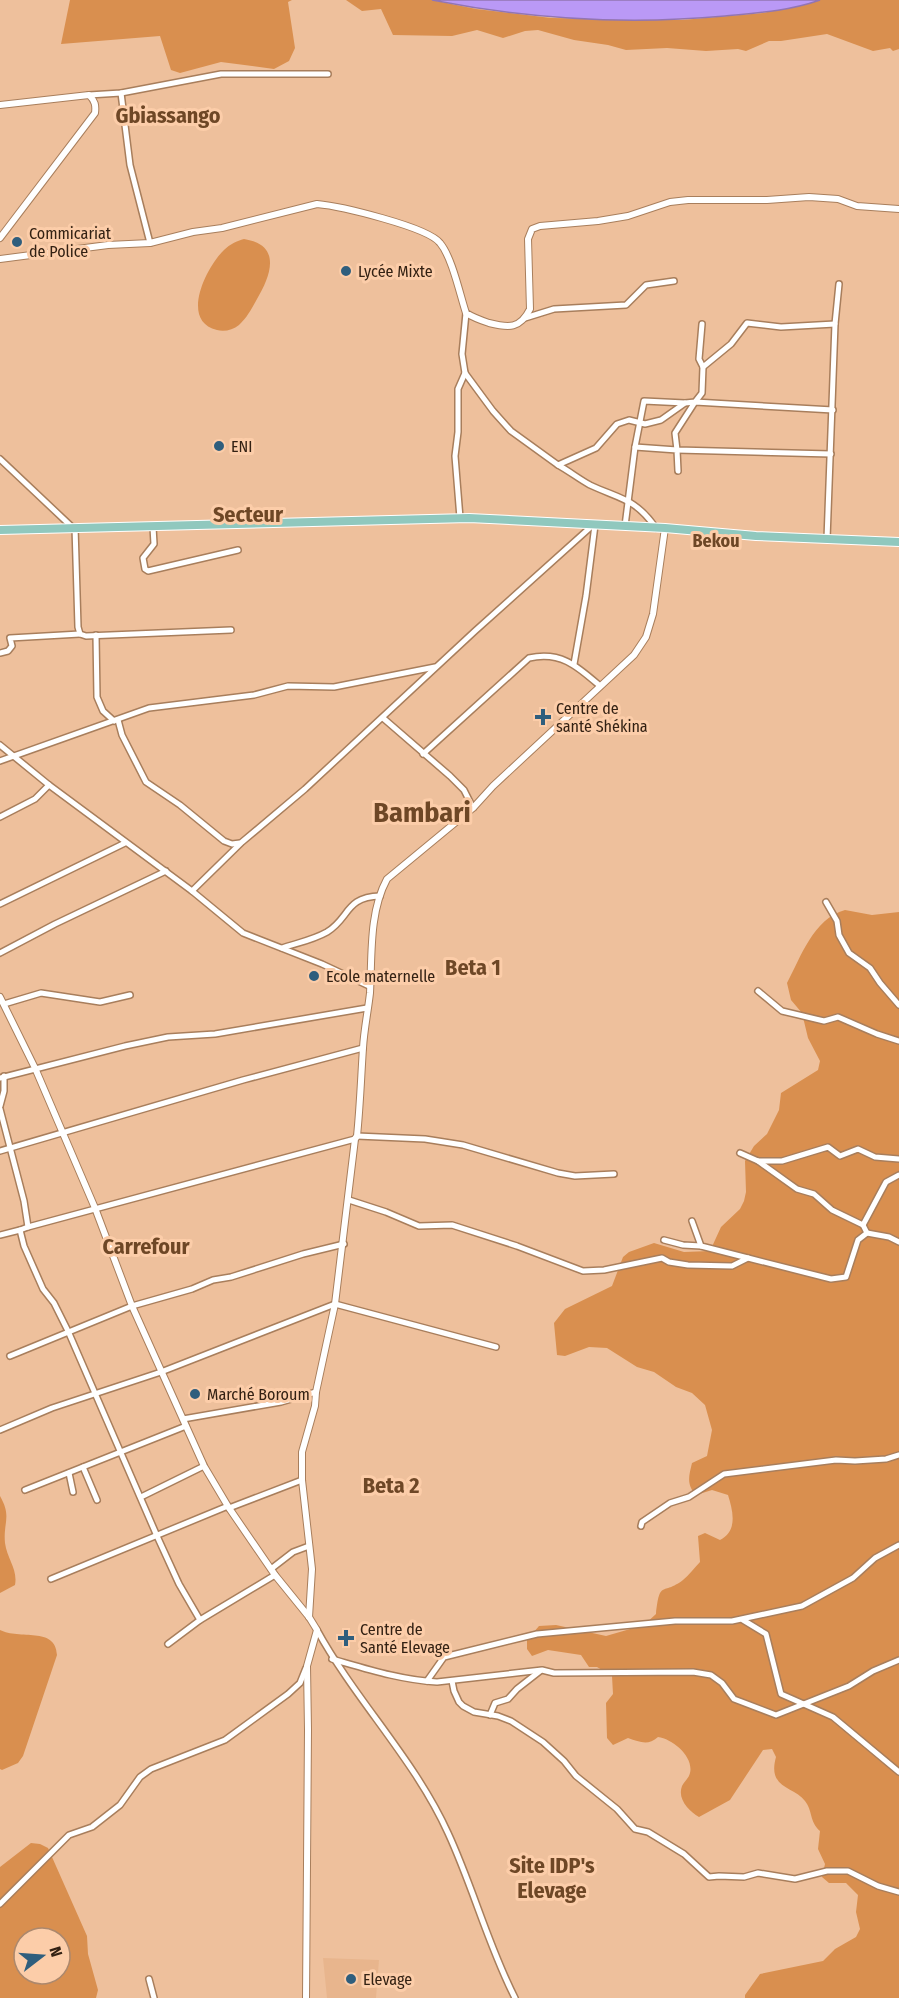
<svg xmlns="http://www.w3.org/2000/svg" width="899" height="1998" font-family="'Fira Sans Condensed',sans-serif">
<rect width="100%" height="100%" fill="#eec09c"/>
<path fill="#e8b58d" d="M 323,1958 L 379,1960 L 376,1998 L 327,1998 Z"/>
<g fill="#d98f4f" fill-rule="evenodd">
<path d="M 70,0 L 292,0 L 288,2 L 295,48 L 289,61 L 274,69 L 221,62 L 180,73 L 171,70 L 160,36 L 61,44 Z"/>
<path d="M 346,0 L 432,0 L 476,9 L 551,18 L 682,20 L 763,13 L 820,0 L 899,0 L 899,49 L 893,51 L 890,48 L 873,51 L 827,34 L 781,41 L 769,41 L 746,51 L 738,49 L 706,51 L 667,48 L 626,50 L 608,45 L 574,40 L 538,30 L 525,31 L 503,38 L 477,30 L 452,36 L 393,35 L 381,9 L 362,11 Z"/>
<path d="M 244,239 C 282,245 271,275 257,299 C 252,308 247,318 239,325 C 233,330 224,332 217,330 C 179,321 207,266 224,250 C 230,244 237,241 244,239 Z"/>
<path d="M 845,910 L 872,915 L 899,912 L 899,1998 L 745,1998 L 745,1995 L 760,1974 L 823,1961 L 835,1949 L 856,1937 L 860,1929 L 856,1912 L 858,1895 L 846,1883 L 829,1883 L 822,1877 L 825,1864 L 818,1849 L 820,1831 C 809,1821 813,1811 805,1801 C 794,1786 767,1789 776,1757 L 772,1749 L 763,1750 L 730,1800 L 699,1817 C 689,1811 677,1799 682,1786 C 684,1782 689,1778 690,1773 C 694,1757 673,1739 658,1737 C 648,1746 640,1742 628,1738 L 613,1745 L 607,1738 L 606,1703 L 613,1694 L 612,1676 L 597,1667 L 589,1667 L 581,1655 L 548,1650 L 532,1656 L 527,1649 L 527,1640 L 539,1626 L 556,1625 L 606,1636 L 644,1625 L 656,1614 C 660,1579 662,1596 683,1580 C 689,1575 694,1568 700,1562 L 698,1536 L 705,1533 L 720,1540 C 738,1531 733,1511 728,1495 L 712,1490 L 696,1495 C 686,1484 689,1476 692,1463 L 707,1456 L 712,1430 L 705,1405 L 692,1393 L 676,1387 L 654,1372 L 637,1367 L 607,1348 L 589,1347 L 565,1356 L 557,1355 L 554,1323 L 565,1309 L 612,1286 L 623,1257 L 629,1252 L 654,1243 L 684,1252 L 710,1251 L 721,1227 L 740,1209 L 744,1201 L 746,1192 L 745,1161 L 754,1146 L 767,1134 L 779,1110 L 781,1093 L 818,1070 L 820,1061 L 808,1038 L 802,1013 L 791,1000 L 787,983 C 801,957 813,919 845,910 Z"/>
<path d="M 0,1496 C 12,1517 3,1522 5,1543 C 7,1559 18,1569 15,1585 L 0,1593 Z"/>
<path d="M 0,1630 C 19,1640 56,1626 57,1655 L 23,1756 L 18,1763 L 2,1770 L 0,1769 Z"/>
<path d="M 31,1843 L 40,1844 L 48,1848 L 87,1936 L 88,1954 L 98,1990 L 96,1998 L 0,1998 L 0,1867 ZM 24,1938 L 60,1938 L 60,1974 L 24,1974 Z"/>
</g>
<path fill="#ba99f6" stroke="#9275b2" stroke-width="1.5" d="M 432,0 L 820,0 C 789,11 756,13 725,16 C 627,25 528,19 432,0 Z"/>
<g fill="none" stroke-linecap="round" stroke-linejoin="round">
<defs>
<g id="minor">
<path d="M 121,93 L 130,165 L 150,243"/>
<path d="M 89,95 L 121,93 L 221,74 L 328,74"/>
<path d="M 466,313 L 462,354 L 465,373 L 493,411 L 511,431 L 558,465 L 596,448 L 617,424 L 629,420 L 645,424 L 661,420 L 685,403 L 695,402 L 702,393 L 703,367 L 731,344 L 747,323 L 781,327 L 835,324"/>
<path d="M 525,318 L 554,309 L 626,305 L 646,285 L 674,281"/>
<path d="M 702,324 L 699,359 L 703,367"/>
<path d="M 635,447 L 677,450 L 678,471"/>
<path d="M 831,454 L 677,450 L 675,433 L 695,402 L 833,410"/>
<path d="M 0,459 L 72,527"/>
<path d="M 558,465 C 569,471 579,479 590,485 C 620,499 635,498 656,528"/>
<path d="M 460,518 L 455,456 L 458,432 L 458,389 L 465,373"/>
<path d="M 625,526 L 635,447 L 644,401 L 685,403"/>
<path d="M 75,527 L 78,627 L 80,634 L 86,636 L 231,630"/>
<path d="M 153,527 L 154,544 L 143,558 L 145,569 L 148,571 L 238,550"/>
<path d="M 827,539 L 835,324 L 839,284"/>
<path d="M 96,635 L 97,697 L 103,711 L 114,721"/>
<path d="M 0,653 L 8,651 L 12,646 L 10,638 L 80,634"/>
<path d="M 574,664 L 586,596 L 595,525"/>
<path d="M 383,718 L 450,776 L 464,790 L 473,808"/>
<path d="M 118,720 L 122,735 L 146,782 L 180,805 L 224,841 L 232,844 L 240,843"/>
<path d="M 0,745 L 49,785 L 192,891 L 243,933 L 322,964 L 369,986"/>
<path d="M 423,754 L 529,658 C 561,651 577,666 600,686"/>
<path d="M 0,761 L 149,708 L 254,695 L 288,686 L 334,687 L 435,667"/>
<path d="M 0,817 L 35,799 L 49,785"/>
<path d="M 192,891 L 242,842 L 305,789 L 475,631 L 593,525"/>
<path d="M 826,902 L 837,921 L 839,935 L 849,953 L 870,968 L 880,983 L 899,1005"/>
<path d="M 0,904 L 125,843"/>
<path d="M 282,948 C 297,943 313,940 327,932 C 350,918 345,897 380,896"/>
<path d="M 0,953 L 55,924 L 166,871"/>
<path d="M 758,991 L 782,1011 L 824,1021 L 838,1017 L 877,1034 L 899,1041"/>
<path d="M 4,1004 L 41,993 L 100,1002 L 130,995"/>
<path d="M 0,1078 L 125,1046 L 168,1037 L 215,1034 L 367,1008"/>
<path d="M 0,1106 L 4,1091 L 4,1076"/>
<path d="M 0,1109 L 24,1201 L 28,1227 L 20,1230 L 24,1246 L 43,1289 L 54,1303 L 68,1331 L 157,1536 L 179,1584 L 200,1620"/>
<path d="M 357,1136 L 425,1139 L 463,1145 L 558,1173 L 575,1176 L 614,1174"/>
<path d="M 0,1151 L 243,1080 L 363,1048"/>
<path d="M 740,1153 L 758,1161 L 782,1161 L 828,1147 L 840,1156 L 858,1149 L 875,1157 L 899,1159"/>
<path d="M 758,1161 L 797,1189 L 814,1194 L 832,1210 L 863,1225 L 867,1233"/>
<path d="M 349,1200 L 386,1212 L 419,1226 L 452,1225 L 517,1246 L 583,1271 L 604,1270 L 662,1258 L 669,1262 L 688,1265 L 732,1266 L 748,1258 L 831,1279 L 846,1277 L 858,1240 L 867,1233 L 889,1237 L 899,1242"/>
<path d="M 692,1221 L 701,1246 L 748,1258"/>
<path d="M 863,1225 L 886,1182 L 899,1175"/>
<path d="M 28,1227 L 355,1139"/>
<path d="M 0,1235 L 20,1230"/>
<path d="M 664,1240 L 683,1245 L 701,1246"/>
<path d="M 10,1356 L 132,1306 L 192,1289 L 213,1280 L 231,1277 L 303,1254 L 344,1244"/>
<path d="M 183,1419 L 281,1402 L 316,1392"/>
<path d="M 0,1430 L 52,1408 L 161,1372 L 335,1304 L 496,1347"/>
<path d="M 83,1467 L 97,1500"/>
<path d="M 69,1473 L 73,1492"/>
<path d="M 25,1490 L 186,1426"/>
<path d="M 141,1497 L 204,1466"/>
<path d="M 229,1508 L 302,1480"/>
<path d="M 641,1526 L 642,1522 L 670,1503 L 689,1497 L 724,1474 L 836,1460 L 855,1461 L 886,1459 L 899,1455"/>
<path d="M 271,1569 L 293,1552 L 309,1546"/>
<path d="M 51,1579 L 228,1506"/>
<path d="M 743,1620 L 766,1634 L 781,1694 L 833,1717 L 899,1772"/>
<path d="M 317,1630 C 356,1701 415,1760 448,1833 C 473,1887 488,1945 515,1998"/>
<path d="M 168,1644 L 200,1620 L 275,1575"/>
<path d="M 332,1659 C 367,1669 401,1680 437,1682 L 542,1670 L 554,1673 L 693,1672 L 711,1675 L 722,1683 L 734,1699 L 776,1715 L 849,1686 L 873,1671 L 899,1660"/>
<path d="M 427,1681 L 444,1657 L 537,1634 L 675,1621 L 732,1621 L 802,1606 L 853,1578 L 875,1558 L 899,1545"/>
<path d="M 452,1681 L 454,1691 L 459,1702 L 463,1706 L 474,1712 L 498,1716 L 511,1721 L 543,1742 L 564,1761 L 576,1776 L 617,1809 L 635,1829 L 648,1832 L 684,1854 L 709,1877 L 719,1876 L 744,1877 L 758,1873 L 795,1879 L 827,1871 L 848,1871 L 878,1886 L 899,1892"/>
<path d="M 490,1715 L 495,1703 L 508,1699 L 517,1689 L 540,1671"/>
<path d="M 0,1904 L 69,1835 L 92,1827 L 120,1805 L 140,1777 L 151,1769 L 225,1740 L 288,1694 L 300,1683 L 306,1668"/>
<path d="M 149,1979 L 154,1998"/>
</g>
<g id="tertiary">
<path d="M 0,105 L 89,95 C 95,101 96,105 95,113 L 0,238"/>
<path d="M 0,259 L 108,245 L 150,243 L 193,232 L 222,228 L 317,204 C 340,206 428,227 440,243 C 452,257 460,295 466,313 C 474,318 480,320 489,323 C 509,328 520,329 530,309 L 528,239 L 532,229 L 540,226 L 598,221 L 628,216 L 670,202 L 688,200 L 767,200 L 809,197 L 838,199 L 857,206 L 899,209"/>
<path d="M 0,997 L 35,1068 L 95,1208 L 132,1306 L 204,1466 L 229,1508 L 275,1575 L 309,1617 L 317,1630 L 307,1666 L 308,1730 L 306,1998"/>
<path d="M 309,1617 L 312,1569 L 302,1480 L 302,1452 L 315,1406 L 316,1392 L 335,1304 L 355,1139 L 357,1136 C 360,1107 361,1078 363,1048 C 364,1030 368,1011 370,993 C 372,956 369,912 387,879 L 473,808 L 493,786 L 634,655 L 646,637 L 653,614 L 665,528"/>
</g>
<path id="primary" d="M 0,530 L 469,518 L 665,528 L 756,536 L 899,542"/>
</defs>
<use href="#minor" stroke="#a87e5c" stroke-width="8"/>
<use href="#tertiary" stroke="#a87e5c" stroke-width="8"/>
<use href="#primary" stroke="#fff" stroke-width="10"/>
<use href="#minor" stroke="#fff" stroke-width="5"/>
<use href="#tertiary" stroke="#fff" stroke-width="6"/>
<use href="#primary" stroke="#90c8be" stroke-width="8"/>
</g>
<g fill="#2f5e7d" stroke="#fccda9" stroke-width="2">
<circle cx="17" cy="242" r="6"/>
<circle cx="346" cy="271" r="6"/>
<circle cx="219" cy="446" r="6"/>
<path d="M540 708h6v6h6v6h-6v6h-6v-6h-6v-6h6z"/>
<circle cx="314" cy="976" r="6"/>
<circle cx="195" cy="1394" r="6"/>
<path d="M343 1629h6v6h6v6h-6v6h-6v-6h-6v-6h6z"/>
<circle cx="351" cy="1979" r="6"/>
</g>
<g text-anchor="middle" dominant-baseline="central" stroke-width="6" stroke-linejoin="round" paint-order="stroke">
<g font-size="16" fill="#332113" stroke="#fccda9" text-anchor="start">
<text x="29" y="233">Commicariat<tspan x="29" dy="18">de Police</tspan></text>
<text x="358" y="271">Lycée Mixte</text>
<text x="231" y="446">ENI</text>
<text x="556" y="708">Centre de<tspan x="556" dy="18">santé Shékina</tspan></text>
<text x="326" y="976">Ecole maternelle</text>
<text x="207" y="1394">Marché Boroum</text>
<text x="360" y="1629">Centre de<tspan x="360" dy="18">Santé Elevage</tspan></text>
<text x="363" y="1979">Elevage</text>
</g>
<g font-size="18" font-weight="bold" fill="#6e4726" stroke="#fccda9">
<text x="716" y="541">Bekou</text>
</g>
<g font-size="22" font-weight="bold" fill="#6e4726" stroke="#fccda9">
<text x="168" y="115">Gbiassango</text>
<text x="248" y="514">Secteur</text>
<text x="473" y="967">Beta 1</text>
<text x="146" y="1246">Carrefour</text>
<text x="391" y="1485">Beta 2</text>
<text x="552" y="1865">Site IDP's<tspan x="552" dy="25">Elevage</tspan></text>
</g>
<g font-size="28" font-weight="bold" fill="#6e4726" stroke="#fccda9">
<text x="422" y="812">Bambari</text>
</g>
</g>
<g transform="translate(42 1956) rotate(73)"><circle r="28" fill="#fccda9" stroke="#ac886d" stroke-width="1.5"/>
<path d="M0-4.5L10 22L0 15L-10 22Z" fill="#2f5e7d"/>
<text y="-9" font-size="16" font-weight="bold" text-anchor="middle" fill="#332113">N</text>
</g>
</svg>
